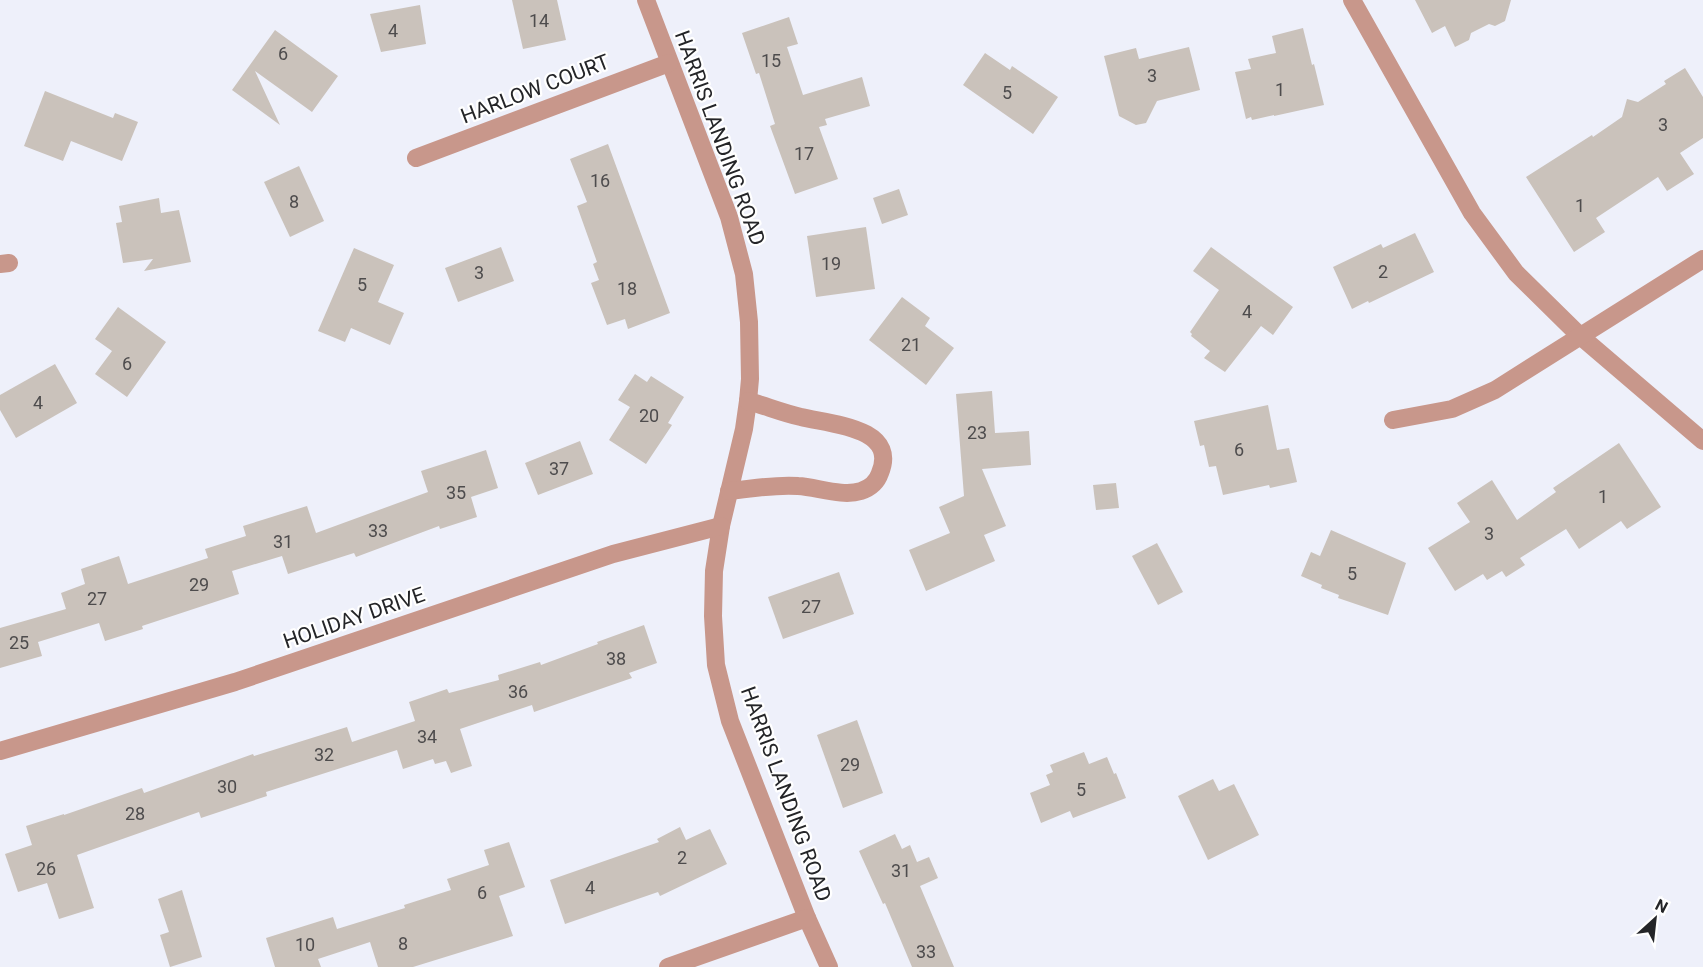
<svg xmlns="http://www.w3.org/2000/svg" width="1703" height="967" font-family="Roboto,sans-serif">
<rect width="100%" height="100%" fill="#eef0fa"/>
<g fill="#cac2bb">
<path d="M 512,0 L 557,0 L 566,40 L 523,49 Z"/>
<path d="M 1415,0 L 1511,0 L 1505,21 L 1495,26 L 1489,24 L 1471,33 L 1469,40 L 1455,47 L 1445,26 L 1432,33 Z"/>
<path d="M 420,5 L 426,44 L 381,52 L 370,14 Z"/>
<path d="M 789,17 L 798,44 L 787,47 L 803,95 L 862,77 L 870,106 L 825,119 L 827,125 L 819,127 L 838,179 L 795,194 L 770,126 L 775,124 L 759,73 L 756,74 L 742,33 Z"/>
<path d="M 1303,28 L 1312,65 L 1314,64 L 1324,105 L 1274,116 L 1274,115 L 1252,120 L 1251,117 L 1246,119 L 1235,72 L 1251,69 L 1248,59 L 1276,53 L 1272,36 Z"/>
<path d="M 275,30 L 338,76 L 312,112 L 255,71 L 280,125 L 232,90 Z"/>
<path d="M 1189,47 L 1200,90 L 1157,101 L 1146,123 L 1136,125 L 1119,116 L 1104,56 L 1136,48 L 1139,59 Z"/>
<path d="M 985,53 L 1010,70 L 1012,66 L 1058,97 L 1033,134 L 963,85 Z"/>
<path d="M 1685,68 L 1703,97 L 1703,138 L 1680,153 L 1694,174 L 1667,191 L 1658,177 L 1596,218 L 1605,232 L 1574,252 L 1526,177 L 1592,135 L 1593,137 L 1622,117 L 1627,99 L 1638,102 L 1666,84 L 1664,81 Z"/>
<path d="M 45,91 L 113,118 L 115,113 L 138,122 L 122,161 L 71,141 L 63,161 L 24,146 Z"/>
<path d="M 608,144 L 670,313 L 628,329 L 625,319 L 607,325 L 591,283 L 599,280 L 593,264 L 597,262 L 577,206 L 587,202 L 570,159 Z"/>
<path d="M 299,166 L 324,221 L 290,237 L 264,182 Z"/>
<path d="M 899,189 L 908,215 L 882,224 L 873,198 Z"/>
<path d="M 159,198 L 161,213 L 179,210 L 191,262 L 144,271 L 153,259 L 123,263 L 116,223 L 122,222 L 119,206 Z"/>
<path d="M 866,227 L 875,289 L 816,297 L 807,236 Z"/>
<path d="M 1415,233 L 1434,272 L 1369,303 L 1368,301 L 1352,309 L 1333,267 L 1381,244 L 1383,248 Z"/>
<path d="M 501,247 L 514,281 L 458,302 L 445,268 Z"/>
<path d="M 1211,247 L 1293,307 L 1273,335 L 1261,326 L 1225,372 L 1204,358 L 1210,351 L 1191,336 L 1192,334 L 1190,332 L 1219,290 L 1193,271 Z"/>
<path d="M 354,248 L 394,265 L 378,302 L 404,313 L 390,345 L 351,328 L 345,342 L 318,331 Z"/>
<path d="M 902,297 L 930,318 L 925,326 L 954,348 L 926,385 L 869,340 Z"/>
<path d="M 118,307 L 166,342 L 127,397 L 95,374 L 112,351 L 95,339 Z"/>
<path d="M 55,364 L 77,403 L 16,438 L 0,410 L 0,395 Z"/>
<path d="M 635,374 L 647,382 L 651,376 L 684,397 L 668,423 L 672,425 L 646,464 L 609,440 L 630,407 L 618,400 Z"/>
<path d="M 992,391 L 995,433 L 1029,431 L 1031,465 L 982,469 L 1006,526 L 984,535 L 995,561 L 926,591 L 909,550 L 950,533 L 939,507 L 964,496 L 956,394 Z"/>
<path d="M 1268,405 L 1277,450 L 1289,448 L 1297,482 L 1270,488 L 1269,485 L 1223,495 L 1216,466 L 1209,467 L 1204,445 L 1200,446 L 1194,421 Z"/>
<path d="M 580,441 L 593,474 L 538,495 L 525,463 Z"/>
<path d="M 1619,443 L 1661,507 L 1627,529 L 1621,521 L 1579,549 L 1566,529 L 1520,558 L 1525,565 L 1506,577 L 1502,571 L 1487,580 L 1483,574 L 1455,591 L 1428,548 L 1470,522 L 1457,503 L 1492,480 L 1517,520 L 1556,492 L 1553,488 Z"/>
<path d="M 486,450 L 498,488 L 471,497 L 477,517 L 440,529 L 439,526 L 356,557 L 354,553 L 288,574 L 282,556 L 232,571 L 239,594 L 142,626 L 143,629 L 105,641 L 99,623 L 38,642 L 42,656 L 0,668 L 0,628 L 66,609 L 61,593 L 85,584 L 81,569 L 119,556 L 128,584 L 208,558 L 205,549 L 246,536 L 243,526 L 307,506 L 316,533 L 428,492 L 421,471 Z"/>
<path d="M 1116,483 L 1119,508 L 1096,510 L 1093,485 Z"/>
<path d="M 1331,530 L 1406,563 L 1388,615 L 1338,598 L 1339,595 L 1321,588 L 1322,585 L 1301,576 L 1311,552 L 1320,556 Z"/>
<path d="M 1157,543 L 1183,592 L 1158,605 L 1132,556 Z"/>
<path d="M 839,572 L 854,614 L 783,639 L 768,597 Z"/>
<path d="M 644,625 L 657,663 L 629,673 L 632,678 L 534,712 L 532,705 L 460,729 L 472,766 L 451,773 L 446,761 L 435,764 L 433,759 L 403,769 L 397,750 L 266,792 L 267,796 L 201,818 L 199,812 L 77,855 L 94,908 L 59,919 L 47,883 L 18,892 L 5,854 L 32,845 L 26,826 L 64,814 L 64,815 L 142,788 L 144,793 L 253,754 L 254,756 L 347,727 L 352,742 L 415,721 L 409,702 L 447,689 L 449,693 L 499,680 L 498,675 L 540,662 L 541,665 L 598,644 L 597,642 Z"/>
<path d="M 857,720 L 883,793 L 843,808 L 817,735 Z"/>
<path d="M 1084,752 L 1089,764 L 1107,757 L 1114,774 L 1116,773 L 1126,798 L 1073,818 L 1070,811 L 1041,823 L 1030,793 L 1050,785 L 1046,775 L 1053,772 L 1050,765 Z"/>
<path d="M 1213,779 L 1219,791 L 1234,784 L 1259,835 L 1208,860 L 1178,796 Z"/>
<path d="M 680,827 L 686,840 L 710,829 L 727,864 L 660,896 L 658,892 L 565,924 L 550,880 L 659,842 L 657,839 Z"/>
<path d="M 895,834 L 902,849 L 910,845 L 917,862 L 929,857 L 938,878 L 920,886 L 954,967 L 912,967 L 885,903 L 883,904 L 859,851 Z"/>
<path d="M 509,842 L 525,887 L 499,896 L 513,936 L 413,967 L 378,967 L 370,942 L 318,959 L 321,967 L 275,967 L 266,938 L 333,917 L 337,929 L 405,908 L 404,905 L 451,890 L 447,879 L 489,865 L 484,850 Z"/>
<path d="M 182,890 L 202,957 L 170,967 L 160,935 L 169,932 L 158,899 Z"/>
</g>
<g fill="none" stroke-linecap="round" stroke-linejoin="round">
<g stroke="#c8978b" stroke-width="18">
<path d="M 646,0 L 729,217 L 744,274 L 749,322 L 750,379 L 748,401 L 744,429 L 721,526 L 714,571 L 713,616 L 716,665 L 730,721 L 807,918 L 829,967"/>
<path d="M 1352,0 L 1472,213 L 1516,273 L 1579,335 L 1703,441"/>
<path d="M 416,158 L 669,63"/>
<path d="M 0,264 L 9,263"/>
<path d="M 1393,420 L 1452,409 L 1495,390 L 1703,259"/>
<path d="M 729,491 C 752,489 775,484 798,486 C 817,487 842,497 861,491 C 870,488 877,482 880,473 C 899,427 829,424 801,417 C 783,413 766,406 748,401"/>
<path d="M 0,751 L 235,682 L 613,554 L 721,526"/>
<path d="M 668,967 L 807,918"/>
</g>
</g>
<g text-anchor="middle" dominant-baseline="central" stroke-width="4.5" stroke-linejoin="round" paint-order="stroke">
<g font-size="18" fill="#4e4c4d">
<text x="539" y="20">14</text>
<text x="393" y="30">4</text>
<text x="283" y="53">6</text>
<text x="771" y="60">15</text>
<text x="1152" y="75">3</text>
<text x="1280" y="89">1</text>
<text x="1007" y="92">5</text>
<text x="1663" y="124">3</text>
<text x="804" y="153">17</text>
<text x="600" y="180">16</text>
<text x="294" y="201">8</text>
<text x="1580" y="205">1</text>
<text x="831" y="263">19</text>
<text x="1383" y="271">2</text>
<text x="479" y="272">3</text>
<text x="362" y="284">5</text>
<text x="627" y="288">18</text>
<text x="1247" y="311">4</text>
<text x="911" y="344">21</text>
<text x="127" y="363">6</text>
<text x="38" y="402">4</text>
<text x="649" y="415">20</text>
<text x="977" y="432">23</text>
<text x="1239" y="449">6</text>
<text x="559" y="468">37</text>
<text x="456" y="492">35</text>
<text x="1603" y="496">1</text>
<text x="378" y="530">33</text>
<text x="1489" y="533">3</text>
<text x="283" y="541">31</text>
<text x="1352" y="573">5</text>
<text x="199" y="584">29</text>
<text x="97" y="598">27</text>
<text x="811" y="606">27</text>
<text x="19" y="642">25</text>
<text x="616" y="658">38</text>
<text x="518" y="691">36</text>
<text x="427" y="736">34</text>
<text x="324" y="754">32</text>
<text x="850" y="764">29</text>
<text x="227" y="786">30</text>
<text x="1081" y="789">5</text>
<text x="135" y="813">28</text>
<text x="682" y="857">2</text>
<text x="46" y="868">26</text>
<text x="901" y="870">31</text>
<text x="590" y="887">4</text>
<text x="482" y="892">6</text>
<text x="403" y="943">8</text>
<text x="305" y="944">10</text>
<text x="926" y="951">33</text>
</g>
<g font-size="21" fill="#242528" stroke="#fff">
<text transform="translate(535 89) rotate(-21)">HARLOW COURT</text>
<text transform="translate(720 138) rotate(70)">HARRIS LANDING ROAD</text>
<text transform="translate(354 618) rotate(-19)">HOLIDAY DRIVE</text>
<text transform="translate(786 794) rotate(70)">HARRIS LANDING ROAD</text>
</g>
</g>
<g transform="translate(1655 919) rotate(27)" stroke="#ffffff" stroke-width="4.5" paint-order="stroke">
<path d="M0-4.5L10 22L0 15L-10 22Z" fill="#242528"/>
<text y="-9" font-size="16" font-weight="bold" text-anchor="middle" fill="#242528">N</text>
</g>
</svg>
